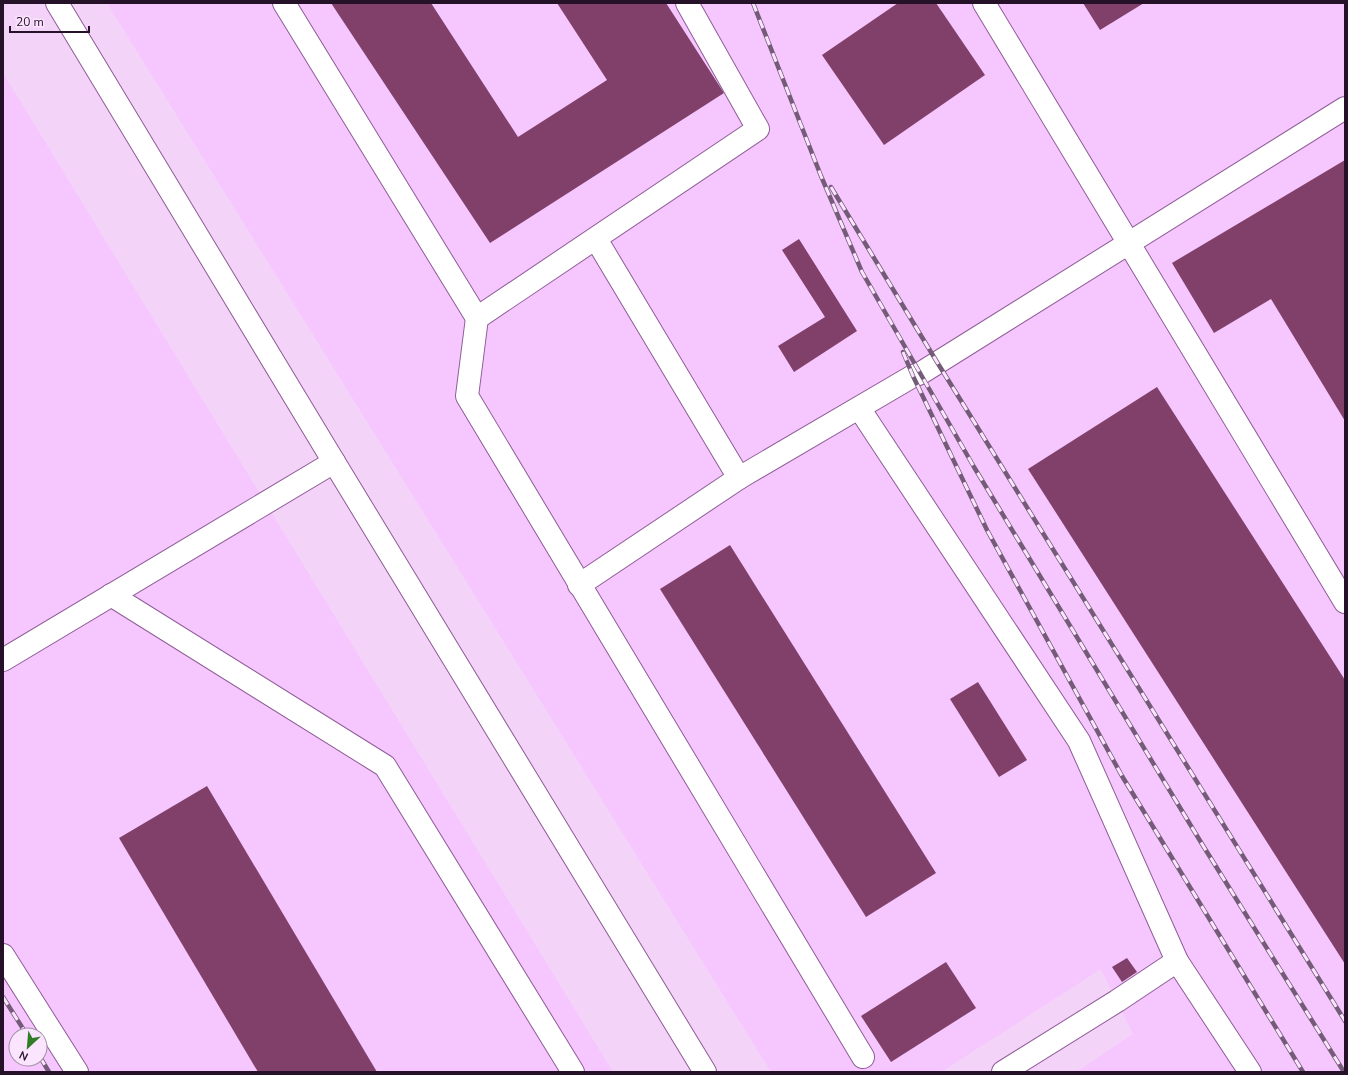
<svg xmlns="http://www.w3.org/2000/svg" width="1348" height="1075" font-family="'Nunito Sans',sans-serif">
<rect width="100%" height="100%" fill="#f4d3f9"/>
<g fill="#f6c6fe" fill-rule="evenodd">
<path d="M 107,3 L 1345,3 L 1345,1072 L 1076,1072 L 1133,1034 L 1101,969 L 941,1072 L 771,1072 Z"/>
<path d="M 3,73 L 613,1072 L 3,1072 ZM 16,1035 L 40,1035 L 40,1059 L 16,1059 Z"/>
</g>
<g fill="#80406a">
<path d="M 331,3 L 431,3 L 518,137 L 607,80 L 557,3 L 666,3 L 724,93 L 490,243 Z"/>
<path d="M 898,3 L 936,3 L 985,75 L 884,145 L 822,55 Z"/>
<path d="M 1083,3 L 1144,3 L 1100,30 Z"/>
<path d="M 1345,160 L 1345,421 L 1271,299 L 1214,333 L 1172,263 Z"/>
<path d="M 799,239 L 857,331 L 794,372 L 778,346 L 825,317 L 782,250 Z"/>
<path d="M 1157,387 L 1345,680 L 1345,964 L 1028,469 Z"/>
<path d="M 730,545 L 936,873 L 866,917 L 660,589 Z"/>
<path d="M 978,682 L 1027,760 L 999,777 L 950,699 Z"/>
<path d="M 207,786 L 377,1072 L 258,1072 L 119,838 Z"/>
<path d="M 1127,958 L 1137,972 L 1122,982 L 1112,967 Z"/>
<path d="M 946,962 L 976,1008 L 891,1062 L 861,1016 Z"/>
</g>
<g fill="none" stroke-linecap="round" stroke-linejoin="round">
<defs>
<g id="minor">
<path d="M 57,3 L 334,462 L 705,1072"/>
<path d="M 284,3 L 477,318 L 758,129 L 687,3"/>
<path d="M 984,3 L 1345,602"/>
<path d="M 596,239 L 739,478"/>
<path d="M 477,318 L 467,396 L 863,1057"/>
<path d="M 859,408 L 1079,741 L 1177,961"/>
<path d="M 579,585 L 739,478 L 913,376 L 921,373 L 1345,108"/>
<path d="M 111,595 L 385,766 L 573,1072"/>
<path d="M 3,660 L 334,462"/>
<path d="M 3,955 L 77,1072"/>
<path d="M 1003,1072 L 1117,1001 L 1177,961 L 1250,1072"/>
</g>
</defs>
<use href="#minor" stroke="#8f5d97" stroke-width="24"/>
<use href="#minor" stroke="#fff" stroke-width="22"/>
<defs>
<g id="rail">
<path d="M 753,3 L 821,176 L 862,272 L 974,467 L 1202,844 L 1344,1072"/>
<path d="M 831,187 L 937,362 L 1345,1021"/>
<path d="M 903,352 L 913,376 L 987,530 L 1122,776 L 1303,1072"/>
<path d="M 3,997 L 27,1035"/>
<path d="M 40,1057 L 49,1072"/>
</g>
</defs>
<use href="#rail" stroke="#745b78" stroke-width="4.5"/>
<use href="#rail" stroke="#fbe4fe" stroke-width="3" stroke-dasharray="9" stroke-linecap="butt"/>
</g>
<rect width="1348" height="1075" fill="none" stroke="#251128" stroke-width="8"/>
<g transform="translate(28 1047) rotate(206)"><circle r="19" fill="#fbe4fe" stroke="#a590a8"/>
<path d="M0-3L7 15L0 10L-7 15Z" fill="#307d25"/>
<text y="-6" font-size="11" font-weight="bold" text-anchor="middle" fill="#251128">N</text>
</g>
<path d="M10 26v6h79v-6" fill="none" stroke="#251128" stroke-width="2"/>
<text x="16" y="26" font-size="12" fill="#251128" stroke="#fbe4fe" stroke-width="3" paint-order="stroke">20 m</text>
</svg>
